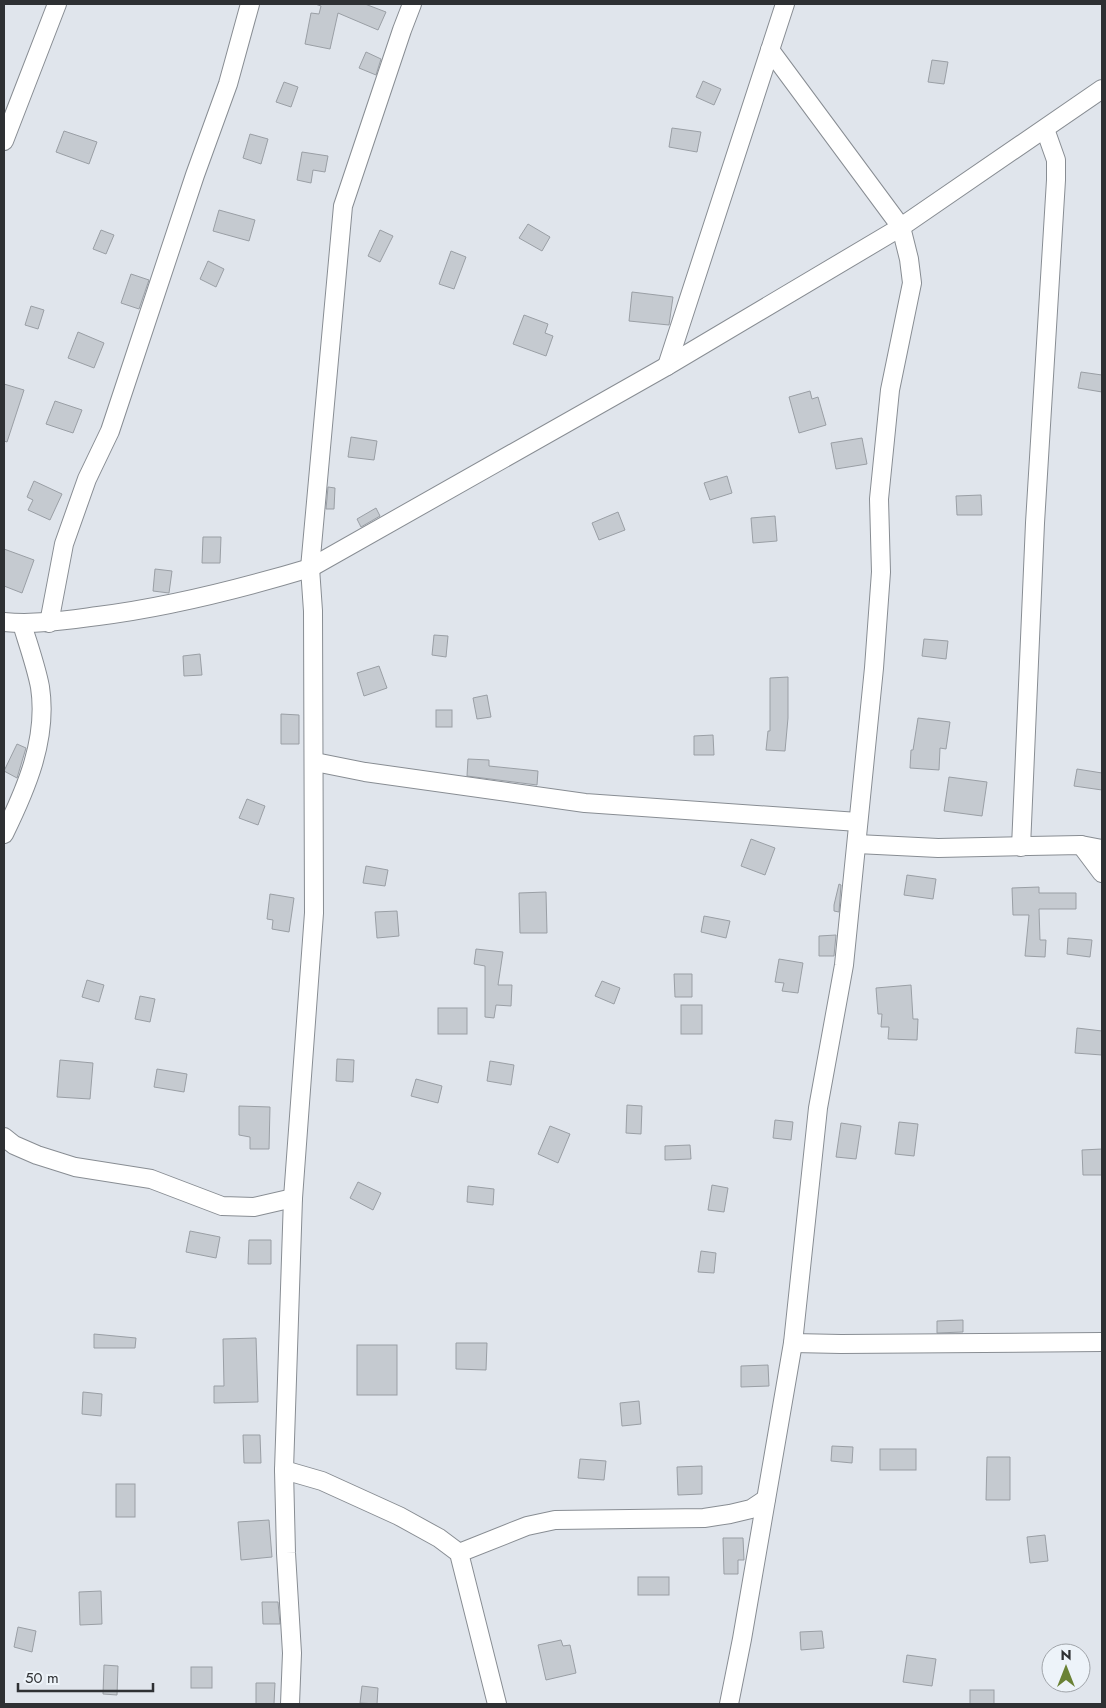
<svg xmlns="http://www.w3.org/2000/svg" width="1106" height="1708" font-family="Jost,sans-serif">
<rect width="100%" height="100%" fill="#e0e5ec"/>
<g fill="#c5cad0" stroke="#9a9fa5">
<path d="M 315,4 L 365,4 L 386,12 L 378,30 L 338,13 L 330,49 L 305,44 L 311,13 L 319,14 L 321,6 Z"/>
<path d="M 366,52 L 381,59 L 376,75 L 359,68 Z"/>
<path d="M 932,60 L 948,62 L 944,84 L 928,82 Z"/>
<path d="M 703,81 L 721,89 L 714,105 L 696,97 Z"/>
<path d="M 284,82 L 298,87 L 291,107 L 276,102 Z"/>
<path d="M 672,128 L 701,132 L 697,152 L 669,147 Z"/>
<path d="M 64,131 L 97,142 L 89,164 L 56,152 Z"/>
<path d="M 250,134 L 268,139 L 261,164 L 243,158 Z"/>
<path d="M 302,152 L 328,156 L 325,172 L 313,170 L 311,183 L 297,180 Z"/>
<path d="M 219,210 L 255,220 L 249,241 L 213,231 Z"/>
<path d="M 528,224 L 550,237 L 542,251 L 519,238 Z"/>
<path d="M 101,230 L 114,235 L 106,254 L 93,249 Z"/>
<path d="M 380,230 L 393,236 L 380,262 L 368,256 Z"/>
<path d="M 451,251 L 466,257 L 454,289 L 439,284 Z"/>
<path d="M 208,261 L 224,269 L 216,287 L 200,279 Z"/>
<path d="M 131,274 L 149,280 L 139,309 L 121,303 Z"/>
<path d="M 632,292 L 673,297 L 669,325 L 629,321 Z"/>
<path d="M 31,306 L 44,310 L 38,329 L 25,325 Z"/>
<path d="M 524,315 L 548,324 L 545,333 L 553,336 L 546,356 L 513,344 Z"/>
<path d="M 78,332 L 104,343 L 94,368 L 68,358 Z"/>
<path d="M 1081,372 L 1102,375 L 1102,392 L 1078,388 Z"/>
<path d="M 4,384 L 24,390 L 7,442 L 4,441 Z"/>
<path d="M 810,391 L 812,399 L 818,397 L 826,425 L 799,433 L 789,397 Z"/>
<path d="M 55,401 L 82,410 L 73,433 L 46,424 Z"/>
<path d="M 351,437 L 377,441 L 374,460 L 348,457 Z"/>
<path d="M 862,438 L 867,464 L 836,469 L 831,443 Z"/>
<path d="M 727,476 L 732,493 L 710,500 L 704,483 Z"/>
<path d="M 34,481 L 62,494 L 50,520 L 28,510 L 33,500 L 27,497 Z"/>
<path d="M 328,487 L 335,488 L 334,509 L 326,509 Z"/>
<path d="M 981,495 L 982,515 L 957,515 L 956,496 Z"/>
<path d="M 376,508 L 380,516 L 361,527 L 357,519 Z"/>
<path d="M 618,512 L 625,530 L 599,540 L 592,523 Z"/>
<path d="M 775,516 L 777,541 L 753,543 L 751,518 Z"/>
<path d="M 203,537 L 221,537 L 220,563 L 202,563 Z"/>
<path d="M 4,549 L 34,560 L 22,593 L 4,586 Z"/>
<path d="M 155,569 L 172,571 L 169,593 L 153,591 Z"/>
<path d="M 434,635 L 448,636 L 446,657 L 432,655 Z"/>
<path d="M 924,639 L 948,641 L 946,659 L 922,656 Z"/>
<path d="M 200,654 L 202,675 L 184,676 L 183,656 Z"/>
<path d="M 379,666 L 387,688 L 364,696 L 357,673 Z"/>
<path d="M 788,677 L 788,718 L 785,751 L 766,750 L 768,731 L 770,731 L 770,678 Z"/>
<path d="M 487,695 L 491,717 L 477,719 L 473,698 Z"/>
<rect x="436" y="710" width="16" height="17"/>
<path d="M 281,714 L 299,715 L 299,744 L 281,744 Z"/>
<path d="M 918,718 L 950,722 L 946,749 L 940,748 L 939,770 L 910,768 L 911,750 L 913,750 Z"/>
<path d="M 713,735 L 714,755 L 694,755 L 694,736 Z"/>
<path d="M 17,744 L 26,748 L 17,778 L 4,771 Z"/>
<path d="M 468,759 L 489,760 L 489,766 L 538,771 L 537,785 L 467,776 Z"/>
<path d="M 1077,769 L 1102,773 L 1102,790 L 1074,786 Z"/>
<path d="M 949,777 L 987,782 L 982,816 L 944,811 Z"/>
<path d="M 247,799 L 265,806 L 258,825 L 239,818 Z"/>
<path d="M 751,839 L 775,848 L 765,875 L 741,866 Z"/>
<path d="M 366,866 L 388,870 L 385,886 L 363,883 Z"/>
<path d="M 907,875 L 936,879 L 933,899 L 904,895 Z"/>
<path d="M 839,884 L 841,885 L 839,912 L 834,911 L 834,905 Z"/>
<path d="M 1039,887 L 1039,893 L 1076,893 L 1076,909 L 1039,909 L 1040,940 L 1046,940 L 1045,957 L 1025,956 L 1029,915 L 1013,915 L 1012,888 Z"/>
<path d="M 546,892 L 547,933 L 520,933 L 519,893 Z"/>
<path d="M 270,894 L 294,898 L 289,932 L 272,929 L 273,920 L 267,919 Z"/>
<path d="M 397,911 L 399,936 L 377,938 L 375,912 Z"/>
<path d="M 704,916 L 730,921 L 726,938 L 701,932 Z"/>
<path d="M 836,935 L 834,956 L 819,956 L 819,936 Z"/>
<path d="M 1068,938 L 1092,940 L 1090,957 L 1067,954 Z"/>
<path d="M 476,949 L 503,952 L 498,985 L 512,985 L 511,1006 L 496,1005 L 494,1018 L 485,1017 L 485,966 L 474,964 Z"/>
<path d="M 779,959 L 803,963 L 798,993 L 782,991 L 784,983 L 775,982 Z"/>
<path d="M 674,974 L 692,974 L 692,997 L 675,997 Z"/>
<path d="M 87,980 L 104,985 L 99,1002 L 82,997 Z"/>
<path d="M 602,981 L 620,988 L 614,1004 L 595,996 Z"/>
<path d="M 911,985 L 913,1019 L 918,1019 L 917,1040 L 888,1039 L 889,1027 L 881,1027 L 882,1014 L 878,1014 L 876,988 Z"/>
<path d="M 140,996 L 155,999 L 150,1022 L 135,1019 Z"/>
<rect x="681" y="1005" width="21" height="29"/>
<rect x="438" y="1008" width="29" height="26"/>
<path d="M 1077,1028 L 1102,1031 L 1102,1055 L 1075,1053 Z"/>
<path d="M 337,1059 L 354,1060 L 353,1082 L 336,1081 Z"/>
<path d="M 60,1060 L 93,1063 L 90,1099 L 57,1097 Z"/>
<path d="M 490,1061 L 514,1065 L 511,1085 L 487,1081 Z"/>
<path d="M 157,1069 L 187,1074 L 184,1092 L 154,1087 Z"/>
<path d="M 416,1079 L 442,1086 L 438,1103 L 411,1096 Z"/>
<path d="M 627,1105 L 642,1106 L 641,1134 L 626,1133 Z"/>
<path d="M 239,1106 L 270,1107 L 269,1149 L 250,1149 L 250,1137 L 239,1135 Z"/>
<path d="M 775,1120 L 793,1122 L 791,1140 L 773,1138 Z"/>
<path d="M 899,1122 L 918,1124 L 914,1156 L 895,1154 Z"/>
<path d="M 841,1123 L 861,1126 L 856,1159 L 836,1157 Z"/>
<path d="M 550,1126 L 570,1134 L 558,1163 L 538,1154 Z"/>
<path d="M 690,1145 L 691,1159 L 665,1160 L 665,1146 Z"/>
<path d="M 1102,1149 L 1102,1175 L 1083,1175 L 1082,1150 Z"/>
<path d="M 358,1182 L 381,1193 L 373,1210 L 350,1198 Z"/>
<path d="M 712,1185 L 728,1188 L 724,1212 L 708,1210 Z"/>
<path d="M 468,1186 L 494,1189 L 493,1205 L 467,1202 Z"/>
<path d="M 190,1231 L 220,1237 L 216,1258 L 186,1252 Z"/>
<path d="M 249,1240 L 271,1240 L 271,1264 L 248,1264 Z"/>
<path d="M 701,1251 L 716,1253 L 714,1273 L 698,1272 Z"/>
<path d="M 963,1320 L 963,1332 L 937,1333 L 937,1321 Z"/>
<path d="M 94,1334 L 136,1338 L 135,1348 L 94,1348 Z"/>
<path d="M 256,1338 L 258,1402 L 214,1403 L 214,1386 L 224,1386 L 223,1339 Z"/>
<path d="M 456,1343 L 487,1343 L 486,1370 L 456,1369 Z"/>
<rect x="357" y="1345" width="40" height="50"/>
<path d="M 768,1365 L 769,1386 L 741,1387 L 741,1366 Z"/>
<path d="M 83,1392 L 102,1394 L 101,1416 L 82,1414 Z"/>
<path d="M 639,1401 L 641,1424 L 622,1426 L 620,1403 Z"/>
<path d="M 243,1435 L 260,1435 L 261,1463 L 244,1463 Z"/>
<path d="M 832,1446 L 853,1447 L 852,1463 L 831,1461 Z"/>
<rect x="880" y="1449" width="36" height="21"/>
<path d="M 987,1457 L 1010,1457 L 1010,1500 L 986,1500 Z"/>
<path d="M 580,1459 L 606,1461 L 604,1480 L 578,1478 Z"/>
<path d="M 702,1466 L 702,1494 L 678,1495 L 677,1467 Z"/>
<rect x="116" y="1484" width="19" height="33"/>
<path d="M 269,1520 L 272,1557 L 241,1560 L 238,1522 Z"/>
<path d="M 1045,1535 L 1048,1561 L 1030,1563 L 1027,1537 Z"/>
<path d="M 723,1538 L 743,1538 L 744,1560 L 738,1560 L 738,1574 L 724,1574 Z"/>
<rect x="638" y="1577" width="31" height="18"/>
<path d="M 101,1591 L 102,1624 L 80,1625 L 79,1592 Z"/>
<path d="M 262,1602 L 278,1602 L 280,1624 L 263,1624 Z"/>
<path d="M 18,1627 L 36,1631 L 32,1652 L 14,1647 Z"/>
<path d="M 822,1631 L 824,1648 L 801,1650 L 800,1632 Z"/>
<path d="M 561,1640 L 563,1646 L 570,1645 L 576,1673 L 546,1680 L 538,1645 Z"/>
<path d="M 907,1655 L 936,1659 L 932,1686 L 903,1682 Z"/>
<path d="M 104,1665 L 118,1666 L 117,1695 L 103,1694 Z"/>
<rect x="191" y="1667" width="21" height="21"/>
<path d="M 256,1683 L 275,1683 L 274,1704 L 256,1704 Z"/>
<path d="M 362,1686 L 378,1688 L 377,1704 L 360,1703 Z"/>
<rect x="970" y="1690" width="24" height="14"/>
</g>
<g fill="none" stroke-linecap="round" stroke-linejoin="round">
<defs>
<g id="street">
<path d="M 4,141 L 57,4"/>
<path d="M 667,366 L 785,4"/>
<path d="M 4,622 C 36,625 67,620 98,616 C 170,607 240,589 310,568 L 667,366 L 901,227 L 1102,89"/>
<path d="M 49,623 L 64,544 L 87,479 L 110,431 L 195,175 L 228,84 L 250,4"/>
<path d="M 315,762 L 365,772 L 585,803 L 858,822"/>
<path d="M 4,834 C 26,789 48,739 40,687 C 36,666 28,644 22,624"/>
<path d="M 857,844 L 938,848 L 1081,845 L 1102,849"/>
<path d="M 1081,845 L 1102,873"/>
<path d="M 1021,847 L 1035,523 L 1056,180 L 1056,160 L 1045,129"/>
<path d="M 4,1137 L 14,1145 L 37,1155 L 75,1167 L 151,1179 L 222,1206 L 254,1207 L 293,1198"/>
<path d="M 793,1343 L 841,1344 L 1102,1342"/>
<path d="M 284,1470 L 322,1481 L 399,1516 L 439,1538 L 459,1553 L 497,1704"/>
<path d="M 459,1553 L 527,1526 L 555,1520 L 704,1518 L 730,1514 L 751,1509 L 766,1499"/>
<path d="M 290,1704 L 292,1653 L 286,1553 L 284,1470 L 293,1198 L 314,913 L 313,611 L 310,568 L 343,206 L 402,30 L 412,4"/>
<path d="M 729,1704 L 742,1639 L 793,1343 L 818,1108 L 844,965 L 874,668 L 881,572 L 879,499 L 890,390 L 912,283 L 909,259 L 901,227 L 770,50"/>
</g>
</defs>
<use href="#street" stroke="#888d93" stroke-width="20"/>
<use href="#street" stroke="#fff" stroke-width="18"/>
</g>
<rect width="1106" height="1708" fill="none" stroke="#2e3033" stroke-width="10"/>
<g transform="translate(1066 1668)"><circle r="24" fill="#edf3f9" stroke="#a1a5aa"/>
<path d="M0-4L9 19L0 12L-9 19Z" fill="#6a8235"/>
<text y="-8" font-size="14" font-weight="bold" text-anchor="middle" fill="#2e3033">N</text>
</g>
<path d="M18 1683v8h135v-8" fill="none" stroke="#2e3033" stroke-width="2.5"/>
<text x="25" y="1683" font-size="15" fill="#2e3033" stroke="#edf3f9" stroke-width="4" paint-order="stroke">50 m</text>
</svg>
